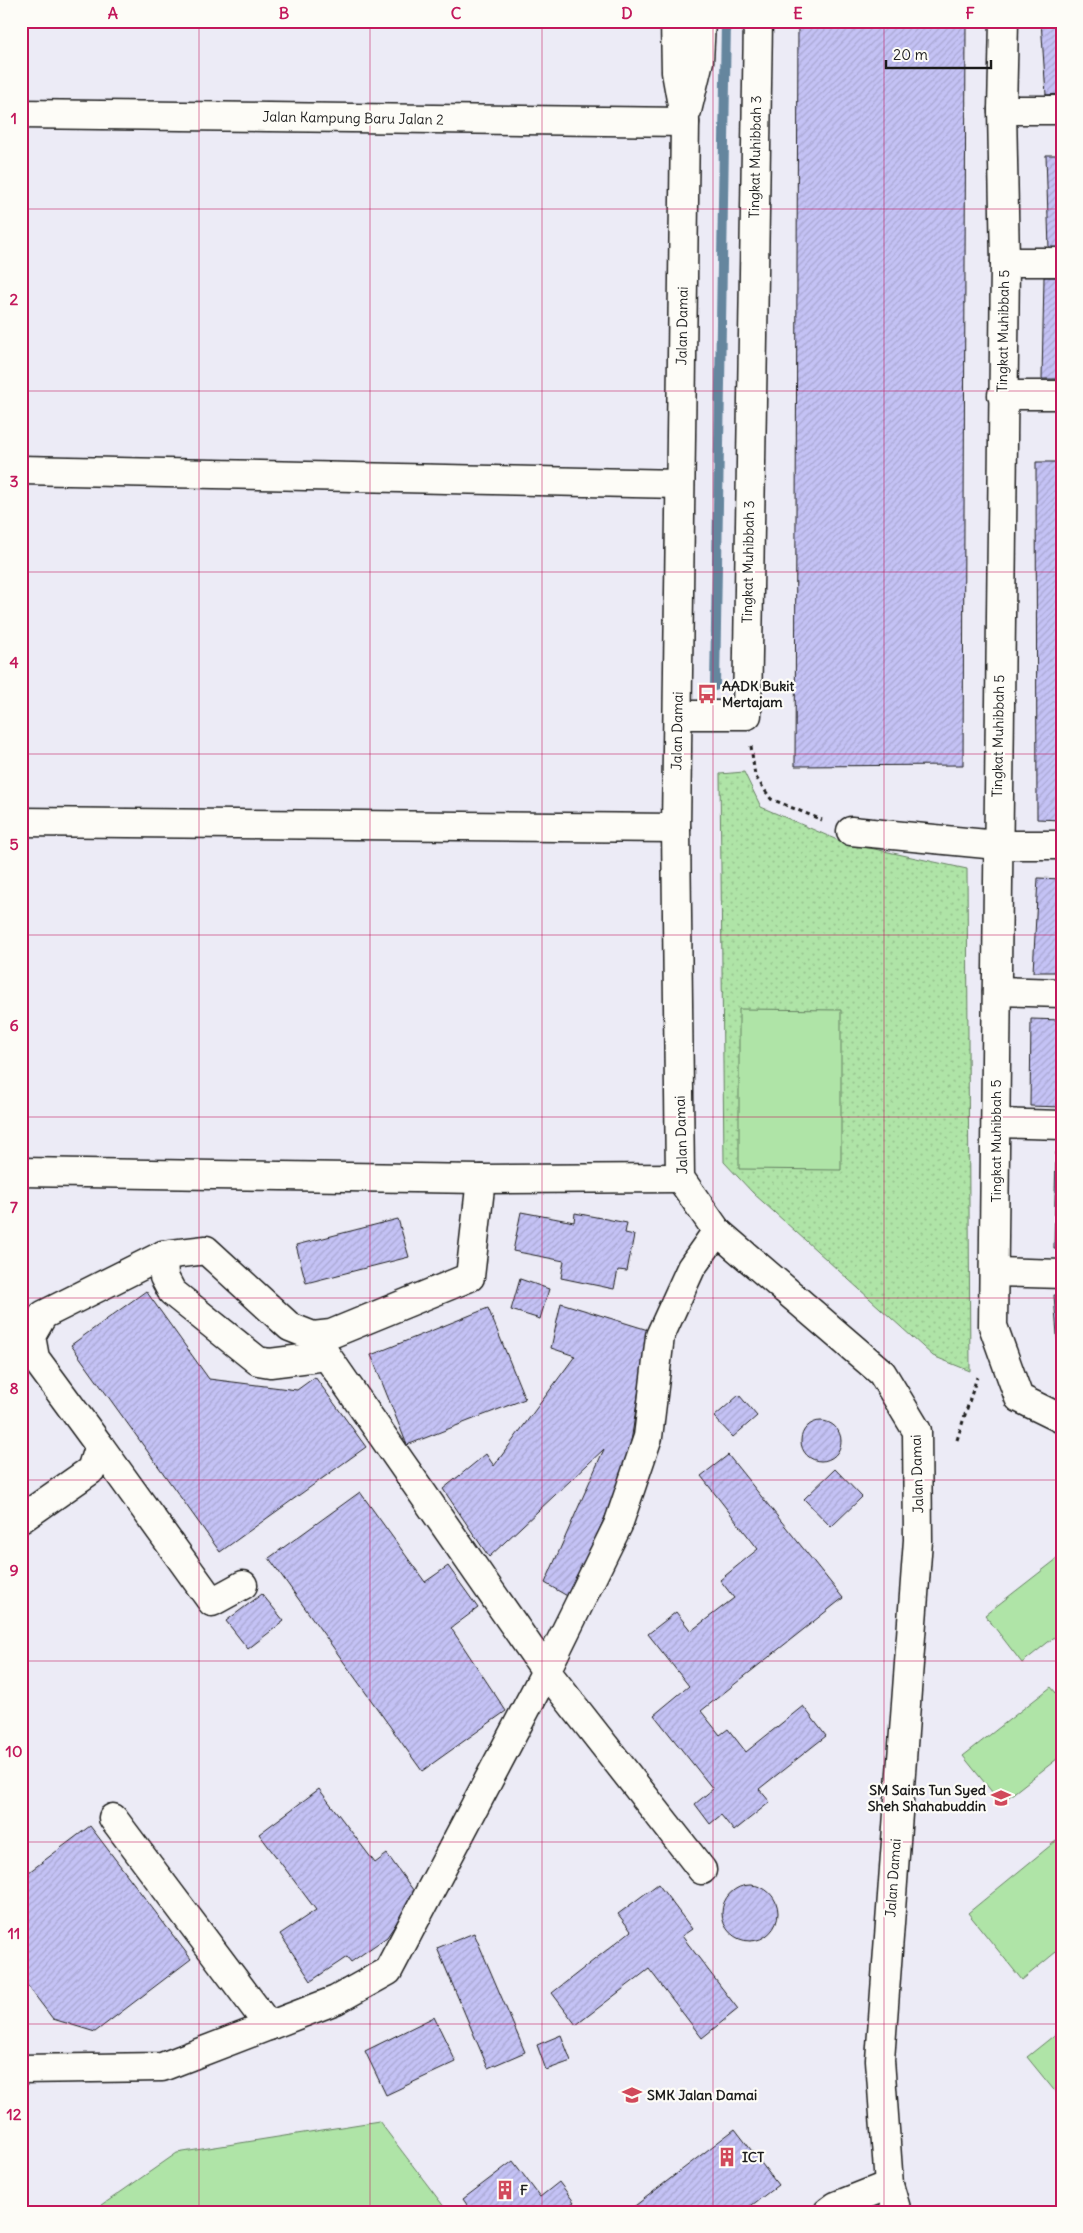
<svg xmlns="http://www.w3.org/2000/svg" width="1083" height="2233" font-family="Delius,sans-serif">
<defs>
<pattern id="park-dots" width="8" height="8" patternUnits="userSpaceOnUse" patternTransform="scale(1.25)"><rect width="8" height="8" fill="#afe4a7"/><path d="M2 2h.1M6 6h.1" fill="none" stroke="#96c38f" stroke-width="1.8" stroke-linecap="round"/></pattern>
<pattern id="building-hatch" width="6" height="6" patternUnits="userSpaceOnUse" patternTransform="scale(1.25)"><rect width="6" height="6" fill="#c4c2f5"/><path d="M-1 1l2-2M0 6l6-6M5 7l2-2" fill="none" stroke="#a8a6d1"/></pattern>
</defs>
<rect width="100%" height="100%" fill="#ecebf6"/>
<filter id="ink" filterUnits="userSpaceOnUse"><feTurbulence type="fractalNoise" baseFrequency=".02" numOctaves="2"/><feDisplacementMap in="SourceGraphic" scale="10" xChannelSelector="R" yChannelSelector="G"/><feConvolveMatrix kernelMatrix="1 2 1 2 8 2 1 2 1" color-interpolation-filters="sRGB"/></filter>
<g filter="url(#ink)">
<path fill="url(#park-dots)" stroke="#668062" d="M 744,772 L 761,807 L 842,842 L 967,869 L 970,1371 L 933,1356 L 753,1193 L 724,1162 L 720,774 Z"/>
<g fill="#afe4a7" stroke="#668062">
<path d="M 739,1009 L 841,1010 L 841,1170 L 739,1169 Z"/>
<path d="M 1062,1555 L 1062,1631 L 1022,1663 L 985,1615 Z"/>
<path d="M 1051,1687 L 1062,1700 L 1062,1755 L 1001,1803 L 963,1756 Z"/>
<path d="M 1062,1836 L 1062,1947 L 1022,1980 L 968,1913 Z"/>
<path d="M 1062,2029 L 1062,2100 L 1027,2057 Z"/>
<path d="M 379,2121 L 448,2212 L 92,2212 L 177,2153 Z"/>
</g>
<g fill="none" stroke-linecap="round" stroke-linejoin="round">
<path stroke="#65869e" stroke-width="10" d="M 715,686 L 726,21"/>
</g>
<g fill="url(#building-hatch)" stroke="#1c1c1c">
<path d="M 798,21 L 966,21 L 963,765 L 795,766 Z"/>
<path d="M 1041,21 L 1062,21 L 1062,94 L 1046,95 Z"/>
<path d="M 1046,155 L 1062,155 L 1062,248 L 1049,249 Z"/>
<path d="M 1044,277 L 1062,277 L 1062,379 L 1042,379 Z"/>
<path d="M 1036,462 L 1062,462 L 1062,820 L 1037,819 Z"/>
<path d="M 1038,878 L 1062,879 L 1062,972 L 1033,972 Z"/>
<path d="M 1031,1019 L 1062,1020 L 1062,1107 L 1030,1106 Z"/>
<path d="M 1056,1152 L 1062,1152 L 1062,1250 L 1054,1249 Z"/>
<path d="M 521,1212 L 574,1222 L 575,1213 L 627,1223 L 625,1233 L 634,1235 L 627,1271 L 618,1270 L 614,1289 L 561,1278 L 564,1261 L 513,1251 Z"/>
<path d="M 398,1219 L 409,1257 L 306,1283 L 296,1245 Z"/>
<path d="M 520,1279 L 549,1289 L 540,1319 L 511,1310 Z"/>
<path d="M 146,1291 L 209,1379 L 297,1390 L 315,1377 L 366,1447 L 220,1552 L 71,1345 Z"/>
<path d="M 1054,1295 L 1062,1295 L 1062,1388 L 1061,1388 Z"/>
<path d="M 561,1303 L 648,1330 L 627,1468 L 569,1597 L 545,1583 L 604,1449 L 489,1557 L 443,1489 L 486,1454 L 494,1466 L 575,1356 L 551,1348 Z"/>
<path d="M 488,1308 L 525,1399 L 407,1445 L 371,1355 Z"/>
<path d="M 739,1395 L 757,1416 L 733,1437 L 714,1417 Z"/>
<circle cx="821" cy="1441" r="20"/>
<path d="M 728,1455 L 843,1598 L 701,1711 L 720,1735 L 728,1729 L 746,1752 L 803,1706 L 826,1736 L 759,1789 L 770,1802 L 734,1831 L 721,1815 L 710,1824 L 695,1804 L 713,1789 L 654,1715 L 689,1686 L 648,1634 L 676,1612 L 691,1631 L 734,1598 L 720,1580 L 758,1549 L 701,1476 Z"/>
<path d="M 835,1469 L 862,1497 L 831,1527 L 804,1499 Z"/>
<path d="M 360,1492 L 425,1582 L 448,1566 L 478,1608 L 451,1628 L 506,1711 L 422,1771 L 269,1558 Z"/>
<path d="M 262,1594 L 284,1621 L 248,1649 L 226,1621 Z"/>
<path d="M 319,1789 L 375,1863 L 387,1854 L 416,1894 L 387,1937 L 351,1962 L 347,1957 L 311,1981 L 280,1934 L 316,1910 L 259,1834 Z"/>
<path d="M 90,1826 L 191,1959 L 95,2032 L 53,2019 L 21,1977 L 21,1878 Z"/>
<path d="M 658,1884 L 692,1929 L 682,1936 L 738,2009 L 702,2038 L 649,1969 L 576,2025 L 552,1993 L 631,1931 L 618,1914 Z"/>
<circle cx="750" cy="1913" r="28"/>
<path d="M 474,1933 L 525,2052 L 488,2068 L 437,1948 Z"/>
<path d="M 434,2017 L 456,2062 L 386,2095 L 365,2051 Z"/>
<path d="M 561,2035 L 571,2061 L 546,2070 L 537,2045 Z"/>
<path d="M 735,2129 L 778,2185 L 743,2212 L 627,2212 Z"/>
<path d="M 513,2161 L 540,2197 L 559,2182 L 574,2202 L 561,2212 L 472,2212 L 463,2199 Z"/>
</g>
<g fill="none" stroke-linecap="round" stroke-linejoin="round">
<defs>
<g id="minor">
<path d="M 1004,21 L 1002,110 L 1005,262 L 993,1326 L 1019,1398 L 1062,1419"/>
<path d="M 1002,110 L 1062,110"/>
<path d="M 21,114 L 685,122"/>
<path d="M 1005,262 L 1062,262"/>
<path d="M 1002,395 L 1062,395"/>
<path d="M 21,470 L 680,484"/>
<path d="M 678,715 L 747,715 L 758,21"/>
<path d="M 21,822 L 676,828"/>
<path d="M 851,831 L 997,845 L 1062,845"/>
<path d="M 997,991 L 1062,993"/>
<path d="M 997,1123 L 1062,1125"/>
<path d="M 21,1172 L 481,1179 L 680,1178"/>
<path d="M 163,1255 L 164,1277 L 172,1292 L 258,1361 L 270,1363 L 326,1356"/>
<path d="M 995,1272 L 1062,1274"/>
<path d="M 313,1336 L 546,1671 L 702,1870"/>
<path d="M 99,1445 L 212,1602 L 243,1585"/>
<path d="M 21,1519 L 91,1470 L 99,1445 L 35,1358 L 31,1336 L 43,1315 L 163,1255 L 206,1250 L 290,1327 L 313,1336 L 331,1334 L 470,1277 L 481,1179"/>
<path d="M 113,1818 L 269,2026"/>
<path d="M 21,2069 L 162,2067 L 336,2000 L 388,1971 L 546,1671 L 618,1525 L 648,1437 L 660,1336 L 691,1268 L 717,1231"/>
<path d="M 828,2212 L 836,2206 L 889,2185"/>
</g>
<g id="major">
<path d="M 675,21 L 676,72 L 685,122 L 676,828 L 680,1178 L 717,1231 L 882,1373 L 917,1431 L 918,1540 L 880,2060 L 889,2185 L 897,2212"/>
<path d="M 687,111 L 699,61 L 701,21"/>
</g>
</defs>
<use href="#minor" stroke="#1c1c1c" stroke-width="31"/>
<use href="#major" stroke="#1c1c1c" stroke-width="31"/>
<g stroke="#1c1c1c" stroke-width="3" stroke-dasharray="4 4" stroke-linecap="butt">
<path d="M 751,746 L 755,776 L 771,799 L 822,820"/>
<path d="M 957,1440 L 977,1377"/>
</g>
<use href="#minor" stroke="#fdfcf7" stroke-width="28"/>
<use href="#major" stroke="#fdfcf7" stroke-width="28"/>
</g>
</g>
<path fill="none" stroke="#c2185b" stroke-width="1" stroke-opacity="0.55" d="M 199,21 L 199,2212M 370,21 L 370,2212M 542,21 L 542,2212M 713,21 L 713,2212M 884,21 L 884,2212M 21,209 L 1062,209M 21,391 L 1062,391M 21,572 L 1062,572M 21,754 L 1062,754M 21,935 L 1062,935M 21,1117 L 1062,1117M 21,1298 L 1062,1298M 21,1480 L 1062,1480M 21,1661 L 1062,1661M 21,1842 L 1062,1842M 21,2024 L 1062,2024"/>
<defs>
<symbol id="bus-bare" viewBox="-9 -9 18 18"><path d="M-5-6H5V4H4V6H2V4H-2V6H-4V4H-5ZM-3.5-4V0h7V-4ZM-3.5 1.2v1.5H-2V1.2ZM2 1.2v1.5H3.5V1.2Z" fill="#d1495b" stroke="#fdfcf7" stroke-width="2.5" paint-order="stroke"/></symbol>
<symbol id="school-bare" viewBox="-9 -9 18 18"><path d="M0-5L7-2L0 1L-7-2ZM-4 1L0 2.5L4 1V4Q0 6-4 4Z" fill="#d1495b" stroke="#fdfcf7" stroke-width="2.5" paint-order="stroke"/></symbol>
<symbol id="building-bare" viewBox="-9 -9 18 18"><path d="M-4-6H4V6H1V3H-1V6H-4ZM-2.5-4.3h1.7v1.8h-1.7ZM.8-4.3h1.7v1.8H.8ZM-2.5-1h1.7V.8h-1.7ZM.8-1h1.7V.8H.8Z" fill="#d1495b" stroke="#fdfcf7" stroke-width="2.5" paint-order="stroke"/></symbol>
</defs>
<g fill-rule="evenodd">
<use href="#bus-bare" x="693" y="680" width="28" height="28"/>
<use href="#school-bare" x="987" y="1784" width="28" height="28"/>
<use href="#school-bare" x="618" y="2081" width="28" height="28"/>
<use href="#building-bare" x="713" y="2143" width="28" height="28"/>
<use href="#building-bare" x="491" y="2176" width="28" height="28"/>
</g>
<g text-anchor="middle" dominant-baseline="central" stroke-width="4.5" stroke-linejoin="round" paint-order="stroke">
<g font-size="14" fill="#1c1c1c" stroke="#fdfcf7">
<text transform="translate(353 118) rotate(1)">Jalan Kampung Baru Jalan 2</text>
<text transform="translate(755 157) rotate(-89)">Tingkat Muhibbah 3</text>
<text transform="translate(682 326) rotate(-89)">Jalan Damai</text>
<text transform="translate(1003 331) rotate(-89)">Tingkat Muhibbah 5</text>
<text transform="translate(748 562) rotate(-89)">Tingkat Muhibbah 3</text>
<text transform="translate(677 731) rotate(-89)">Jalan Damai</text>
<text transform="translate(998 736) rotate(-89)">Tingkat Muhibbah 5</text>
<text transform="translate(681 1135) rotate(-92)">Jalan Damai</text>
<text transform="translate(996 1141) rotate(-90)">Tingkat Muhibbah 5</text>
<text transform="translate(917 1474) rotate(-92)">Jalan Damai</text>
<text transform="translate(893 1878) rotate(-86)">Jalan Damai</text>
</g>
<g font-size="14" font-weight="bold" fill="#1c1c1c" stroke="#fdfcf7" text-anchor="start">
<text x="722" y="686">AADK Bukit<tspan x="722" dy="16">Mertajam</tspan></text>
<text x="986" y="1790" text-anchor="end">SM Sains Tun Syed<tspan x="986" dy="16">Sheh Shahabuddin</tspan></text>
<text x="647" y="2095">SMK Jalan Damai</text>
<text x="742" y="2157">ICT</text>
<text x="520" y="2190">F</text>
</g>
</g>
<rect width="1083" height="2233" fill="none" stroke="#fdfcf7" stroke-width="55"/>
<path d="M886 60v8h105v-8" fill="none" stroke="#1c1c1c" stroke-width="2.5"/>
<text x="893" y="60" font-size="15" fill="#1c1c1c" stroke="#fdfcf7" stroke-width="4" paint-order="stroke">20 m</text>
<rect x="28" y="28" width="1028" height="2178" fill="none" stroke="#c2185b" stroke-width="2"/>
<g font-size="16" text-anchor="middle" font-weight="bold" fill="#c2185b">
<text x="113" y="19">A</text>
<text x="284" y="19">B</text>
<text x="456" y="19">C</text>
<text x="627" y="19">D</text>
<text x="798" y="19">E</text>
<text x="970" y="19">F</text>
<text x="14" y="124">1</text>
<text x="14" y="305">2</text>
<text x="14" y="487">3</text>
<text x="14" y="668">4</text>
<text x="14" y="850">5</text>
<text x="14" y="1031">6</text>
<text x="14" y="1213">7</text>
<text x="14" y="1394">8</text>
<text x="14" y="1576">9</text>
<text x="14" y="1757">10</text>
<text x="14" y="1939">11</text>
<text x="14" y="2120">12</text>
</g>
</svg>
